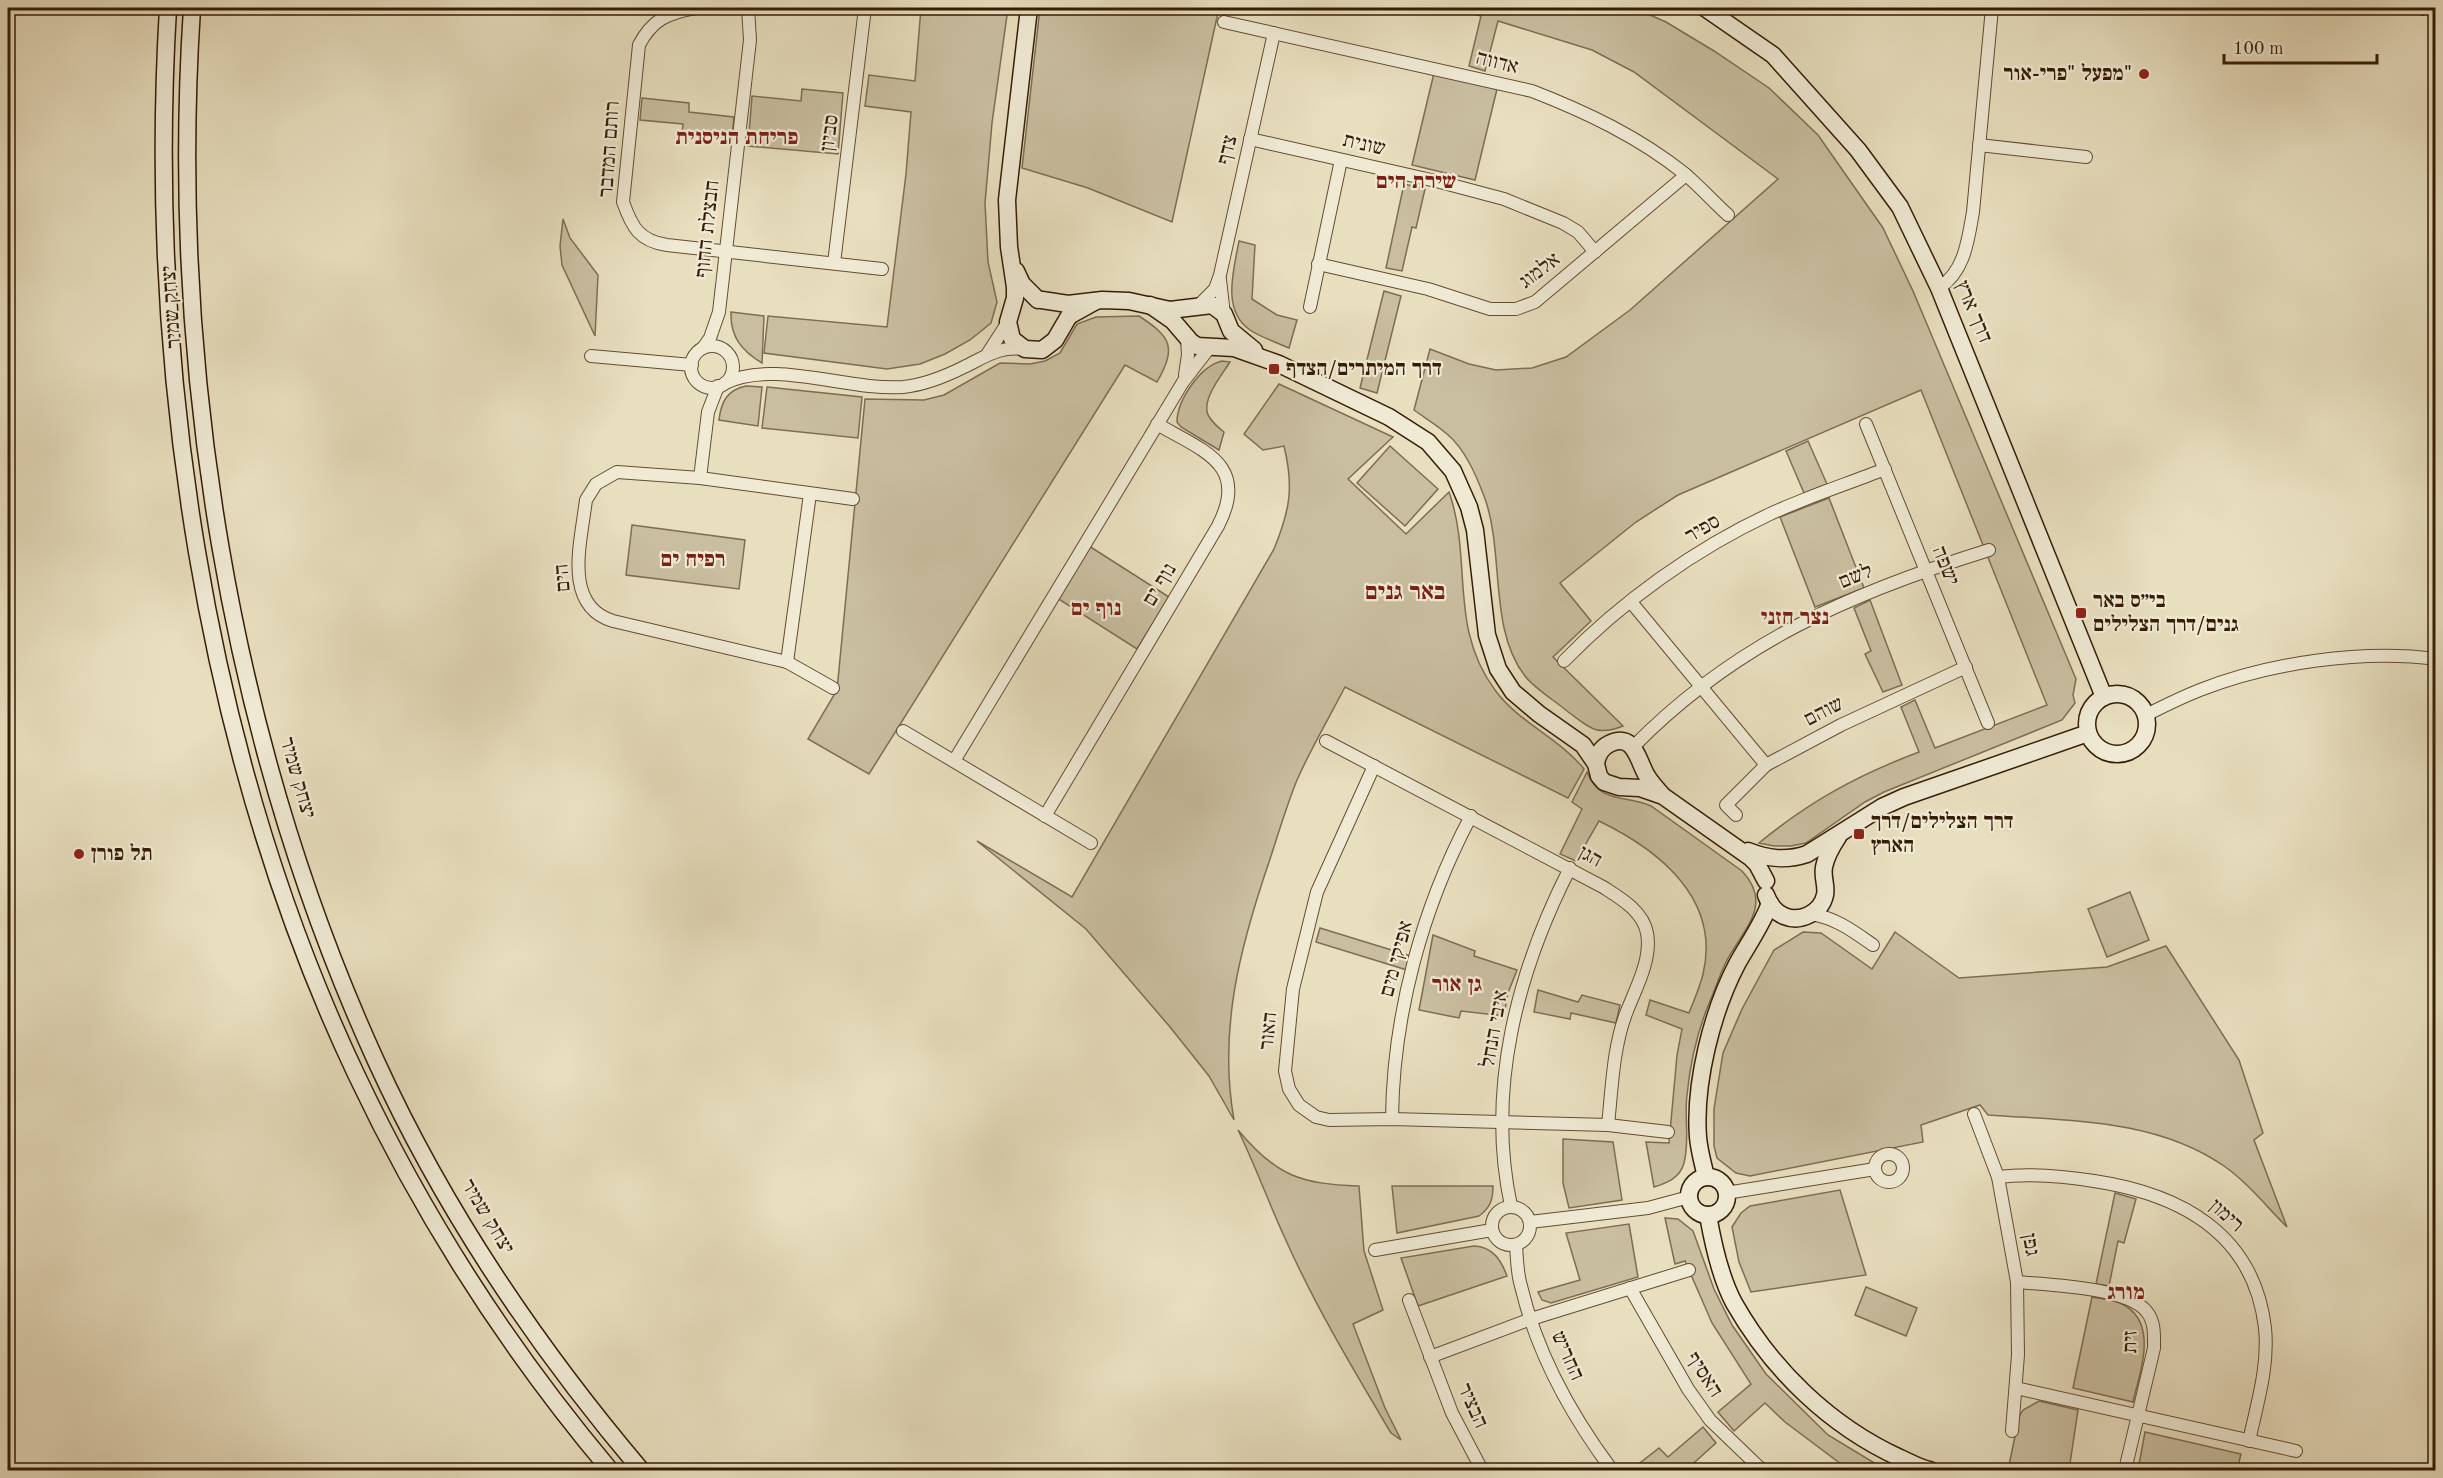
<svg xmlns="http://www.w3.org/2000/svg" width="2443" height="1478" font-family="'Old Standard TT','Frank Ruhl Libre',serif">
<rect width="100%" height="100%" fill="#e8dfbf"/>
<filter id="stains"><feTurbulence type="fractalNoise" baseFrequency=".00333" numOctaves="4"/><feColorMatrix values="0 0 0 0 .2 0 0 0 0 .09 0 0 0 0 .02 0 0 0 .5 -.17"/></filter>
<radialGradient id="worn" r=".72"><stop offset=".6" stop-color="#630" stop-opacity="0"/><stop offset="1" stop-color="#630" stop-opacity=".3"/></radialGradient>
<g fill="#c9bea0" stroke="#7e6d53" stroke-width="1.5">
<path d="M 921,8 L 1008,8 L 992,123 L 985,203 L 988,262 L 997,302 L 991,323 L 970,340 L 945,354 L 920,364 L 887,369 L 764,353 L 768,316 L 887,327 L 906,174 L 911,112 L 865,106 L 869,75 L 915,81 Z"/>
<path d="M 1040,8 L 1219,8 L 1172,222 L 1088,188 L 1022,168 Z"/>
<path d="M 1446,8 L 1634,8 L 1666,22 L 1714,51 L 1769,88 L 1818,135 L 1883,228 L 1913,291 L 2076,679 L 2073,695 L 2075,703 L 2062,720 L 1884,792 L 1865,802 L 1806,843 L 1791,846 L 1774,846 L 1759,843 C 1810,801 1858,775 1919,752 L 1901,707 L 1915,700 L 1935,748 L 2047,705 L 1921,390 L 1678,495 L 1636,522 L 1560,583 L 1591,621 L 1553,657 L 1623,726 C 1595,737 1589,727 1567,711 C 1554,700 1535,689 1525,676 C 1488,629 1505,551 1484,496 C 1476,475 1465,449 1447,434 C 1437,425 1425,418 1414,410 L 1430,349 L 1469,364 L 1496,370 L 1532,368 L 1566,357 L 1630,310 L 1778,179 L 1634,72 L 1592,50 L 1498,21 L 1485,71 L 1469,66 L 1481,16 Z"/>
<path d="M 1434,73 L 1497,89 L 1475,180 L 1412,165 Z"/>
<path d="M 802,89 L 843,93 L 838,154 L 748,146 L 752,96 L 801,101 Z"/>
<path d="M 642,98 L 689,103 L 689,112 L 734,117 L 732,138 L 682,133 L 683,124 L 640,120 Z"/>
<path d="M 1404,184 L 1425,189 L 1416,228 L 1412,227 L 1402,271 L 1386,268 Z"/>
<path d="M 563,219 L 570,238 L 598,275 L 595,336 L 562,265 L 560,246 Z"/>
<path d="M 1239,241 L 1255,245 L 1252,299 L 1277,315 L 1297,320 L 1289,348 C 1276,342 1262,338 1250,330 C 1221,310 1234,269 1239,241 Z"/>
<path d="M 1384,291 L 1401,296 L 1377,393 L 1360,388 Z"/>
<path d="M 731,312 L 764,316 L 762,363 C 742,351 730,337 731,312 Z"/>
<path d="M 1139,316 C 1171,337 1177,347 1157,382 L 1125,365 L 869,774 L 808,739 L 837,690 L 865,399 L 924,400 L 944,395 L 1000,363 L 1030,364 L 1045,361 L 1060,353 L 1077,324 L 1096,317 Z"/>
<path d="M 1222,361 L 1230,362 C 1222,375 1198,403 1210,418 C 1213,423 1219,428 1224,432 L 1219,450 L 1181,427 L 1177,422 C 1177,401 1200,366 1222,361 Z"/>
<path d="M 1279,384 L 1393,437 L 1348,479 L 1406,534 L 1449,492 C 1473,560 1448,627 1495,690 C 1518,722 1559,738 1584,769 L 1568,798 L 1345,687 C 1329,718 1311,748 1297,780 C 1286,807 1278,835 1269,862 C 1240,947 1218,1030 1234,1120 L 1209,1076 L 1170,1027 L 1086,929 L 977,841 L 1072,897 L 1274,549 C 1290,510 1294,487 1284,446 L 1263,450 L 1244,434 Z"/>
<path d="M 746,386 L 762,387 L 758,426 L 719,420 C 721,402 727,390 746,386 Z"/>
<path d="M 767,387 L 862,397 L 858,438 L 762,428 Z"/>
<path d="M 1808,441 L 1827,484 L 1804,493 L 1786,451 Z"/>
<path d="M 1390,446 L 1438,489 L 1405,526 L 1357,483 Z"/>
<path d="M 1829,498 L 1864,588 L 1815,607 L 1780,517 Z"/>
<path d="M 632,525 L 745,540 L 739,589 L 626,575 Z"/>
<path d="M 1089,546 L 1169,597 L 1137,649 L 1057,598 Z"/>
<path d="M 1870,600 L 1902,685 L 1883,692 L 1865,654 L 1871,651 L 1854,608 Z"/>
<path d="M 1587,772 C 1599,804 1627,795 1651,806 L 1742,871 C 1775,906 1741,931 1725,964 C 1719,977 1714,992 1708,1006 C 1697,1033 1690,1065 1687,1095 C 1684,1117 1690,1141 1684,1163 C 1680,1178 1667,1183 1654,1187 L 1646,1142 L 1669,1143 L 1677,1055 L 1682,1029 L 1646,1015 L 1650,1000 L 1689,1013 C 1694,1000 1700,987 1703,974 C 1721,899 1659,850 1599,821 L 1576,861 L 1560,854 L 1582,809 L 1572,802 Z"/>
<path d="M 2130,892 L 2149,940 L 2107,957 L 2088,909 Z"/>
<path d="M 1320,928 L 1411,956 L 1407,970 L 1316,942 Z"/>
<path d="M 1803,932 L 1821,933 L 1872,969 L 1895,932 L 1959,978 L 2107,967 L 2166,946 L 2239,1060 L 2263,1133 L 2254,1140 L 2287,1227 C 2267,1207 2247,1182 2224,1166 C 2155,1118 2068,1121 1988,1115 L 1980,1105 L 1921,1125 L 1923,1142 L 1750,1176 L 1736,1173 L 1717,1158 L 1714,1146 L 1714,1109 L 1723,1053 L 1742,1009 L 1774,950 Z"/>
<path d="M 1433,935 L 1475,951 L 1474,956 L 1517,970 L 1508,993 L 1504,1016 L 1461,1011 L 1459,1018 L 1419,1010 Z"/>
<path d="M 1538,990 L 1578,1002 L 1582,995 L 1620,1005 L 1616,1023 L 1571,1013 L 1570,1019 L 1534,1012 Z"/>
<path d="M 1238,1130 C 1276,1176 1301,1184 1359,1186 L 1364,1251 L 1383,1310 L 1353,1324 L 1385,1408 L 1401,1440 L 1391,1433 C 1353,1369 1314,1304 1284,1236 C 1268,1201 1255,1165 1238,1130 Z"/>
<path d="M 1563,1139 L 1613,1142 L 1622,1200 L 1569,1208 L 1563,1183 Z"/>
<path d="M 1392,1186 L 1493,1186 C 1493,1200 1490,1208 1479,1216 L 1397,1233 Z"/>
<path d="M 1840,1190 L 1866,1275 L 1751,1292 L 1739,1262 L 1732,1227 L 1741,1213 L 1750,1206 Z"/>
<path d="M 2115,1193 L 2136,1199 L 2124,1243 L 2118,1241 L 2109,1286 L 2096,1284 Z"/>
<path d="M 1665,1218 L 1678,1219 L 1693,1231 L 1714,1289 L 1732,1325 L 1766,1374 L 1828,1435 L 1886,1470 L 1849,1470 L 1785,1422 L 1765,1403 L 1734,1431 L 1718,1412 L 1751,1384 L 1712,1323 L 1685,1261 L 1675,1264 Z"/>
<path d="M 1629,1224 L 1638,1277 L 1551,1303 L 1542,1300 L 1538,1292 L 1580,1280 L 1566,1233 Z"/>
<path d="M 1474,1246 C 1493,1247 1501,1260 1507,1276 L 1418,1306 L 1401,1258 Z"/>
<path d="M 1866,1287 L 1917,1308 L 1906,1336 L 1855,1315 Z"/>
<path d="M 2092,1297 C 2102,1299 2112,1299 2120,1303 C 2160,1321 2140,1371 2133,1402 L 2073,1388 Z"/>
<path d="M 2039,1401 L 2078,1410 L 2069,1470 L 2008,1470 L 2019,1417 L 2023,1410 Z"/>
<path d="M 1703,1427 L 1716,1443 L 1686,1470 L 1631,1470 L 1659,1448 L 1668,1457 Z"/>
<path d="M 2145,1432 L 2241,1454 L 2237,1470 L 2138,1470 Z"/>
</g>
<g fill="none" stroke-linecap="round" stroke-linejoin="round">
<defs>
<g id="street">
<path d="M 695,8 C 667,13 652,20 639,45 L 623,202 C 632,227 639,241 667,245 L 882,269"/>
<path d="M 1224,22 L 1532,91 C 1586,112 1639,137 1685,174 C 1700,187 1714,202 1728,215"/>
<path d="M 1250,139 L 1440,182 L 1504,199 L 1563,223 L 1578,232 L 1595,252"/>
<path d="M 1979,145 L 2086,157"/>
<path d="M 834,263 L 865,8"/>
<path d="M 1318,264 L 1428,289 L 1490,309 L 1516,309 L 1535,302 L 1686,175"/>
<path d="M 1220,280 L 1224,314"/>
<path d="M 1939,288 C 1965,271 1968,240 1973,212 L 1992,8"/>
<path d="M 1199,305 L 1215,289 L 1220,275 L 1274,33"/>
<path d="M 1310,307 L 1341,160"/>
<circle cx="712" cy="367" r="21"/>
<path d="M 703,348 L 710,338 L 719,312 L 750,40 L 748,8"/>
<path d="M 988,353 L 1008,322"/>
<path d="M 591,356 L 692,365"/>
<path d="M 1185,375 L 1188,355 L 1187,337"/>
<path d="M 725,383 C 774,359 848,391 903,387 C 924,385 944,377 964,367 C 985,357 998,346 1024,349"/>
<path d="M 1866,424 L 1988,723"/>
<path d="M 700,478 L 708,412 L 718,386"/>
<path d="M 1631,602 L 1766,765"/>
<path d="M 1564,661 C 1621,602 1695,549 1770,514 C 1807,497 1847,484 1885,469"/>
<path d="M 787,662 L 810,494"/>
<path d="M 833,688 L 787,662 L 613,621 C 564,606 580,546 585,507 L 586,500 L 596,484 L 617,472 L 700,478 L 853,499"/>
<path d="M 2146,715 C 2164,706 2182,697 2200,690 C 2269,663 2362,649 2436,659"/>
<path d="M 903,731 L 1091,843"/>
<path d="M 1326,741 L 1603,887 C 1620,898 1643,911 1647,933 C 1652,959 1636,988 1627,1011 C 1613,1046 1612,1088 1608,1125"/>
<path d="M 1633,747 C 1736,642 1851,593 1989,550"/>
<path d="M 954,761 L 1183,382 L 1210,347"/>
<path d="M 1374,766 L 1317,892 L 1293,989 L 1285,1071 L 1289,1089 L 1299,1105 L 1316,1117 L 1329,1120 L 1392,1119 L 1608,1125 L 1668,1132"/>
<path d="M 1736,815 L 1726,805 L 1766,765 L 1841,725 L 1966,667"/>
<path d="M 1045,816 L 1218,526 C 1250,464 1203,451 1157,424"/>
<path d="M 1811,914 C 1836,918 1853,931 1873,945"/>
<path d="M 1974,1114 L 1998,1177 L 2017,1282 L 2018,1355 L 2012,1431"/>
<path d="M 1392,1119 C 1393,1015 1422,908 1471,816"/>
<circle cx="1889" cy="1168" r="14"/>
<path d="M 1998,1177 C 2030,1173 2062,1176 2094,1181 C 2180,1194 2254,1233 2265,1328 C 2269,1366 2257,1404 2249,1441"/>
<path d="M 1726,1193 L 1875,1169"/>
<path d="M 1511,1206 C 1486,1090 1517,972 1570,868"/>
<circle cx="1511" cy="1226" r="19"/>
<path d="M 1530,1222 L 1648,1208 L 1689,1197"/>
<path d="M 1516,1245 C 1517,1258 1517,1273 1521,1286 C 1537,1354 1571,1415 1612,1470"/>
<path d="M 1375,1250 L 1492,1230"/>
<path d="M 2017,1282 C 2048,1285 2128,1287 2147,1312 C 2155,1322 2154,1335 2154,1348 L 2125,1470"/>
<path d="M 1630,1288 L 1688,1389 L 1710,1420 L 1762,1470"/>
<path d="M 1409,1300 L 1452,1413 L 1482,1470"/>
<path d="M 1430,1357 L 1531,1319 L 1689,1270"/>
<path d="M 2016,1388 L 2296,1451"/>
</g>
<g id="secondary">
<path d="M 168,8 C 147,360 204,753 356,1074 C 423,1216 509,1350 610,1470"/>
<path d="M 192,8 C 169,360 229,739 376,1061 C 443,1208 537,1347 641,1470"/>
<path d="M 1029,8 L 1007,200 L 1009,247 L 1015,287 L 1015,298 L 1008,322 L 1012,339 L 1025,349 L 1042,350 L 1055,340 L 1069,316 L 1096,301"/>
<path d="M 1705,8 L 1773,55 L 1858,150 L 1900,207 L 1939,288 L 2104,697"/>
<path d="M 1016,271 L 1022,284 L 1038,300"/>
<path d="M 1042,300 L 1068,304 L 1102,300 L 1129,301 L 1170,310 L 1212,305 L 1224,314 L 1231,331 L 1254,350"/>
<path d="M 1150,305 L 1173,321 L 1191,342 L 1197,346 L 1234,348 L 1279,364 L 1389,417 L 1428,442 L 1453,471 L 1469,507 L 1475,530 L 1487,635 L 1498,669 L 1513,692 L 1539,714 L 1583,745 L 1596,764 L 1599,776 L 1604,782 L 1619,787 L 1640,788 L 1663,796 L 1751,858 L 1757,864 L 1766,881"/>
<circle cx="2117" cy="724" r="30"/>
<path d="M 1596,764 C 1597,756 1601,748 1609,744 C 1635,731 1638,762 1647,776 C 1651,783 1657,789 1662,795"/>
<path d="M 1748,851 C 1768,859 1786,861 1807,854 L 1882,807 L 1904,797 L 2088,733"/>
<path d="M 1766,895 C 1769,904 1775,912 1784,916 C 1800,923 1821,913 1825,895 C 1827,886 1822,877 1824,867 C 1826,856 1832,846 1838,837"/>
<path d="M 1706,1177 C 1703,1164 1699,1150 1698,1137 C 1694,1083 1712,1012 1737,964 C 1748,944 1762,925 1770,903"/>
<circle cx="1708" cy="1196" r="19"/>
<path d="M 1708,1215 C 1713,1244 1720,1277 1734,1303 C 1772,1370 1830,1426 1900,1458 C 1910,1462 1919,1468 1930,1470"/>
</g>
</defs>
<use href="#street" stroke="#614d34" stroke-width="14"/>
<use href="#secondary" stroke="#341c06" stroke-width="19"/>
<use href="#street" stroke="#f0ead5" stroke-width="12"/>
<use href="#secondary" stroke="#f0ead5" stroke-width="16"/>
<path stroke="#341c06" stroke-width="3" stroke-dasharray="10 10" stroke-linecap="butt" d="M 2395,8 L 2436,17"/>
</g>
<g fill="#8f2418" stroke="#f0ead5" stroke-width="2">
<circle cx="2144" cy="74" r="6"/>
<rect x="1268" y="363" width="12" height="12" rx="3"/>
<rect x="2075" y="607" width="12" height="12" rx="3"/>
<rect x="1853" y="828" width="12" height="12" rx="3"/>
<circle cx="79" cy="854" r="6"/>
</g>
<g text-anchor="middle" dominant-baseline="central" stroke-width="4.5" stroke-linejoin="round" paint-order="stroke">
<g font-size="21" fill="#341c06" stroke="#f0ead5">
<text transform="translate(1497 63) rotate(14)">אדווה</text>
<text transform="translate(830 133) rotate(-83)">סביון</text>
<text transform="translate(1364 145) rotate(13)">שונית</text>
<text transform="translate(610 149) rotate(-86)">רותם המדבר</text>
<text transform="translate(1228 150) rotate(-77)">צדף</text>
<text transform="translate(708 229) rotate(-84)">חבצלת החוף</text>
<text transform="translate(1540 271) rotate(-37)">אלמוג</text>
<text transform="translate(172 307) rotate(-94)">יצחק שמיר</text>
<text transform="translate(1973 312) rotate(67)">דרך ארץ</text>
<text transform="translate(1703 529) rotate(-30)">ספיר</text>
<text transform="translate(1945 566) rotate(68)">ישפה</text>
<text transform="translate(1856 577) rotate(-22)">לשם</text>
<text transform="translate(563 578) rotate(-95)">הים</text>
<text transform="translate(1160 585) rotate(-59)">נוף ים</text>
<text transform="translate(1824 712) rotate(-27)">שוהם</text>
<text transform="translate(297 778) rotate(74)">יצחק שמיר</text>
<text transform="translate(1590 857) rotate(29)">הגן</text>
<text transform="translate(1397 959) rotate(-75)">אפיקי מים</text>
<text transform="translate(1495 1029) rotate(-80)">איבי הנחל</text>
<text transform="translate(1269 1031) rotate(-84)">האור</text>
<text transform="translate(2226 1216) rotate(42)">רימון</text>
<text transform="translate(487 1217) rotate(59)">יצחק שמיר</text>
<text transform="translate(2030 1245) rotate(80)">גפן</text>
<text transform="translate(2131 1342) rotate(-89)">זית</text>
<text transform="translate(1567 1356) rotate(66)">החריש</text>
<text transform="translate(1704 1375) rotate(57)">האסיף</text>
<text transform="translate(1472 1406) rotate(66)">הבציר</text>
</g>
<g font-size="21" font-weight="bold" fill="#341c06" stroke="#f0ead5" text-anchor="start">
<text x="2132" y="74" text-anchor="end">מפעל "פרי-אור"</text>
<text x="1286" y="369">דרך המיתרים/הצדף</text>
<text x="2093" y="601">בי״ס באר<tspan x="2093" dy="24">גנים/דרך הצלילים</tspan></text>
<text x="1871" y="822">דרך הצלילים/דרך<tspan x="1871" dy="24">הארץ</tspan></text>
<text x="91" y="854">תל פורן</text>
</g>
<g font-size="22" font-weight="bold" fill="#7a1f14" stroke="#f0ead5">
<text x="737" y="138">פריחת הניסנית</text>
<text x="1416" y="182">שירת הים</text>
<text x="693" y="560">רפיח ים</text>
<text x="1096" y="609">נוף ים</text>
<text x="1795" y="618">נצר חזני</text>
<text x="1457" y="985">גן אור</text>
<text x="2126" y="1293">מורג</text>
</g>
<g font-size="24" font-weight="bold" fill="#7a1f14" stroke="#f0ead5">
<text x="1405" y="593">באר גנים</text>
</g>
</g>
<rect width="2443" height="1478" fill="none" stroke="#e8dfbf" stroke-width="30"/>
<rect x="9" y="9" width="2425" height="1460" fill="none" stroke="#341c06" stroke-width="3"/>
<rect x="15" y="15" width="2413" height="1448" fill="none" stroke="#341c06" stroke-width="1.5"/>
<path d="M2224 54v9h153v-9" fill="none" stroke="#341c06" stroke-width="3"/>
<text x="2233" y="54" font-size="18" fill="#341c06" stroke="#f0ead5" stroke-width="4.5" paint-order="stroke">100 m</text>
<rect width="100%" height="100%" filter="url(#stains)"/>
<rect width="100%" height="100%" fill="url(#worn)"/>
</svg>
